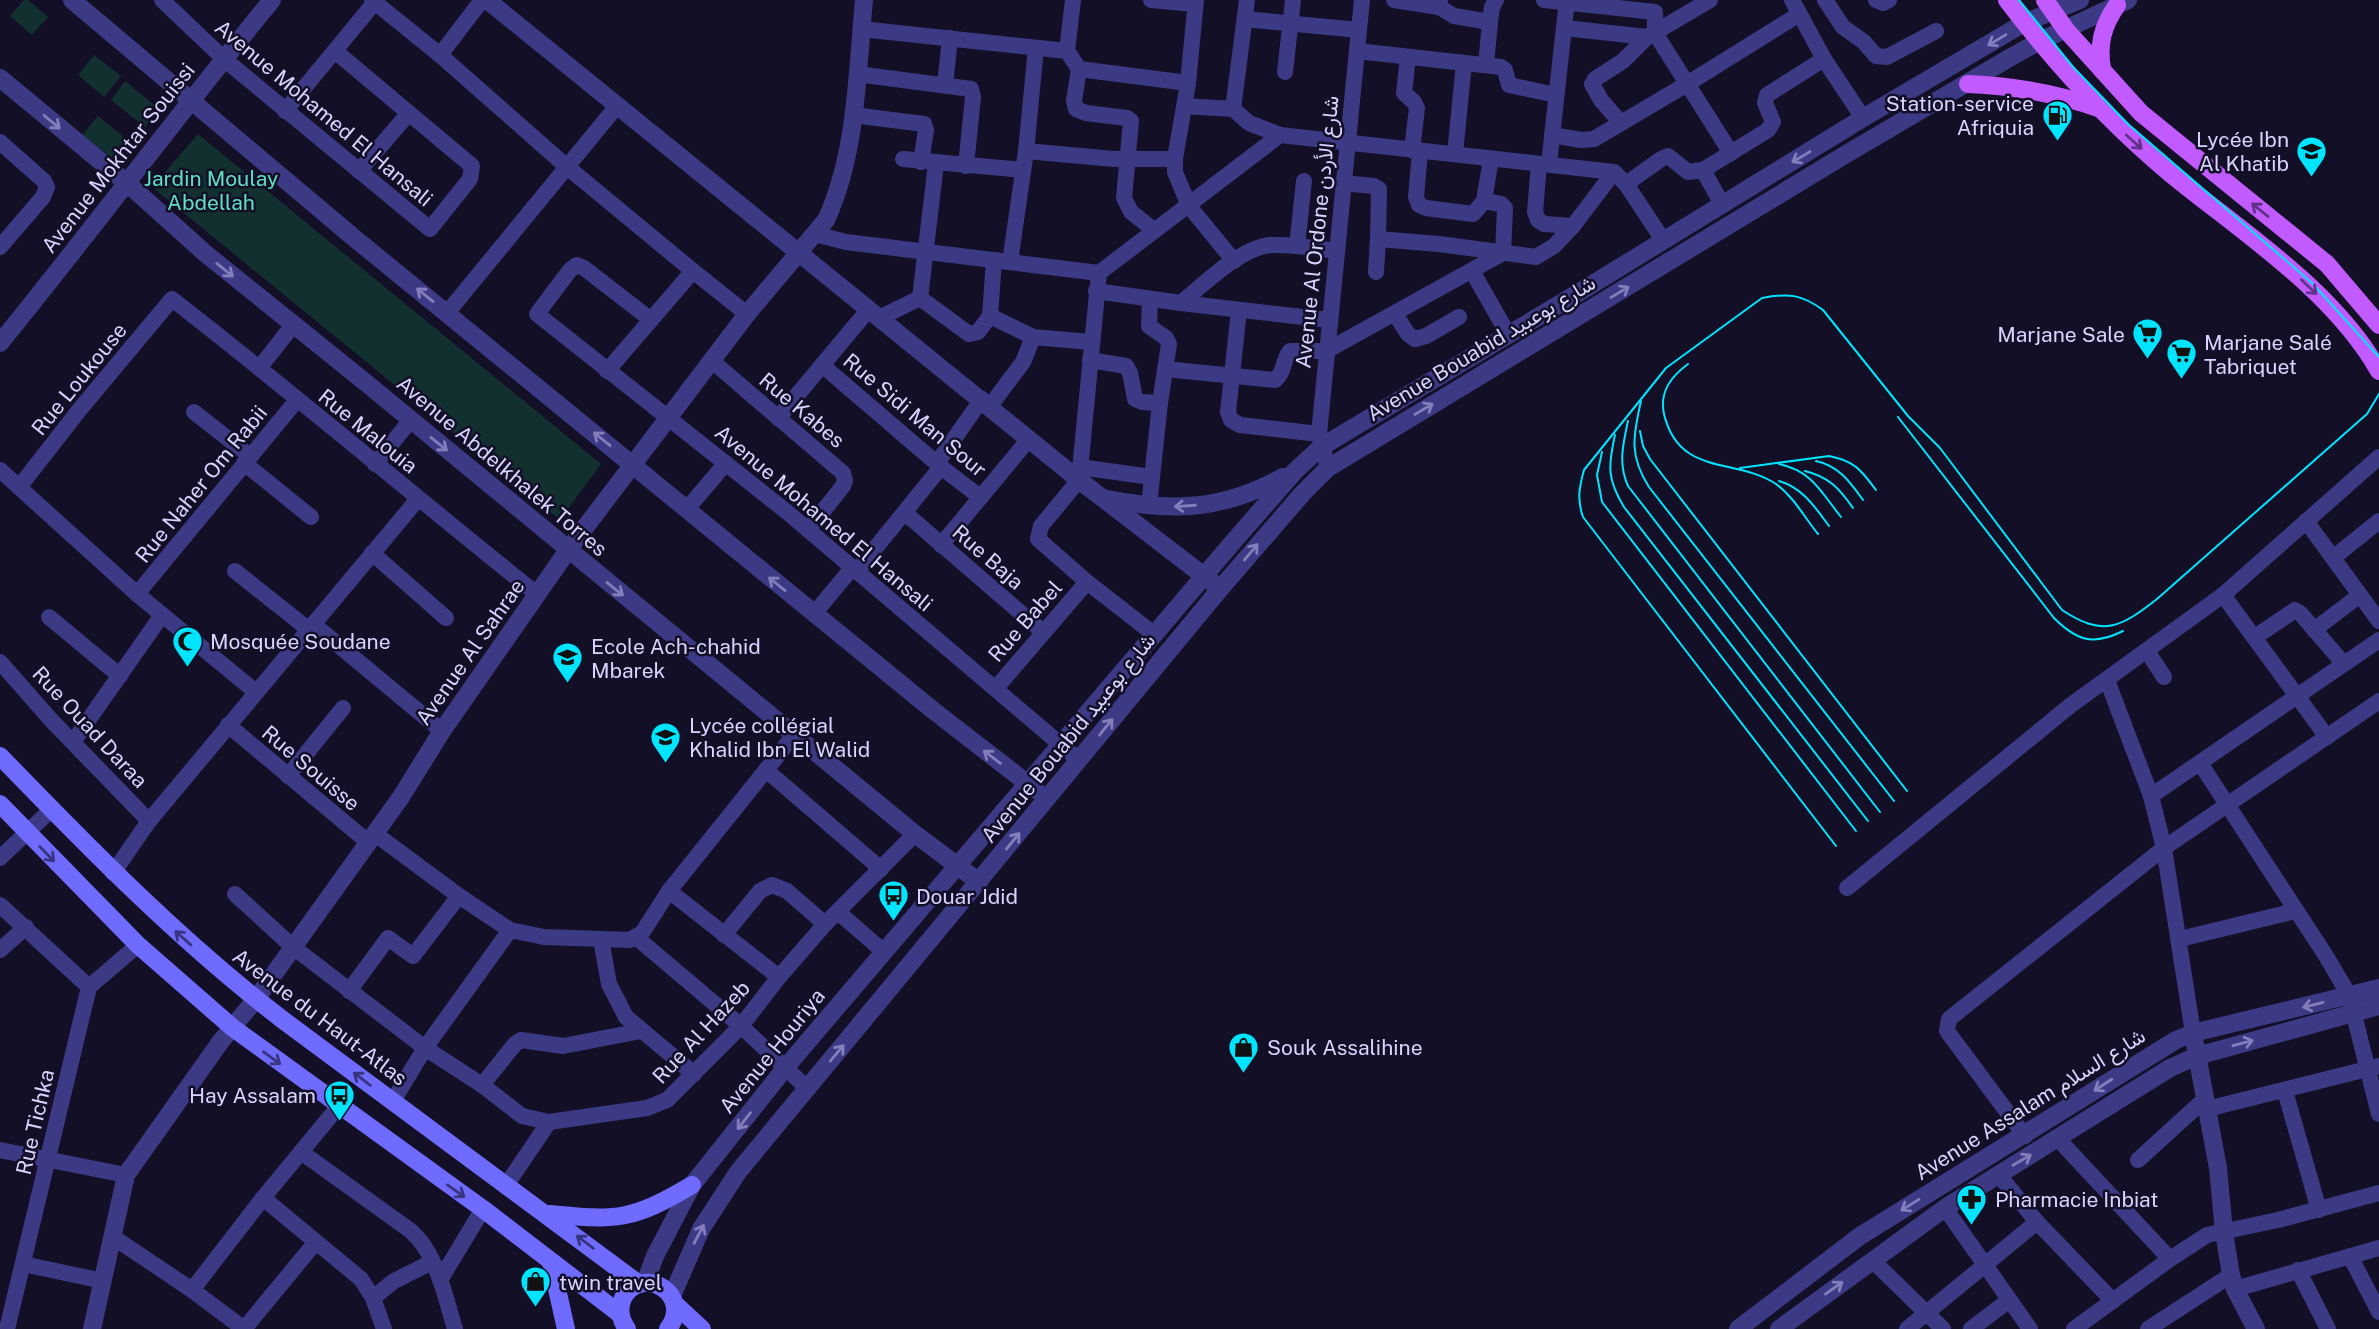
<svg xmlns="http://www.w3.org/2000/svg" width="2379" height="1329" font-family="'Public Sans',Vazirmatn,sans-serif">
<rect width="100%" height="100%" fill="#130f26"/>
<g fill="#12302f">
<path d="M 24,0 L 28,0 L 48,17 L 32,35 L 10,16 Z"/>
<path d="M 94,55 L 121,76 L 104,97 L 78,75 Z"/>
<path d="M 125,81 L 159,109 L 145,127 L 111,100 Z"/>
<path d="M 98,116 L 131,143 L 117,162 L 82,135 Z"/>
<path d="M 198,134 L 601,464 L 560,520 L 152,187 Z"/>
</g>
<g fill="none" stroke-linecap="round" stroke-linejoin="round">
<g stroke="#3d3a85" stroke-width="16">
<path d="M 162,0 L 224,59 L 430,229 L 470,179 L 472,166 L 335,51"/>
<path d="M 372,0 L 440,55 L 566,166 L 693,271"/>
<path d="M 1151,0 L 1195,4"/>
<path d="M 1196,0 L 1188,83 L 1175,159 L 1175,172 L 1189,206 L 1234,261"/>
<path d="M 1394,0 L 1439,7"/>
<path d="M 1440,0 L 1439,7 L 1454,16 L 1490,22 L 1492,7 L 1496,0"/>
<path d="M 1544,0 L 1655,12 L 1655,33 L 1731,153"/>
<path d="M 1792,0 L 1824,59 L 1863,118"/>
<path d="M 1825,0 L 1843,27 L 1864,42 L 1876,56 L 1887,57 L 1936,31"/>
<path d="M 1876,0 L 1883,3 L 1889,0"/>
<path d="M 1245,19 L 1359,30"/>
<path d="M 1564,28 L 1647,37 L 1710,0"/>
<path d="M 861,29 L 1067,51 L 1079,69 L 1188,83"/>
<path d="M 1067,51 L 1073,0"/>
<path d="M 1357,51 L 1501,67 L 1505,70 L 1509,85 L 1556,95"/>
<path d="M 440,55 L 482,0"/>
<path d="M 1408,57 L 1404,93 L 1414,102 L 1417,108 L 1412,150"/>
<path d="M 1486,65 L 1490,22"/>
<path d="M 1079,69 L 1074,101 L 1076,109 L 1086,113 L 1127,118 L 1131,121 L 1124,198 L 1131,212 L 1154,230"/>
<path d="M 1285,72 L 1293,0"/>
<path d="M 857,74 L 971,89 L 973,97 L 966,166"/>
<path d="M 945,85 L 950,38"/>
<path d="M 1184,106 L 1233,109 L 1249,123 L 1280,135 L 1614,172 L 1626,184 L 1663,240"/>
<path d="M 1233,109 L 1247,0"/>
<path d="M 285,111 L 375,2"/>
<path d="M 853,115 L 924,124 L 926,130 L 921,162"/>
<path d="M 1621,123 L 1601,100 L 1592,84 L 1595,79 L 1623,61 L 1647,37"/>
<path d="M 1552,135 L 1581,140 L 1594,139 L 1687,84 L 1798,15"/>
<path d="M 0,142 L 44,181 L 47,187 L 43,197 L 0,247"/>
<path d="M 1026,151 L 1114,159 L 1175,159"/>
<path d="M 1420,151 L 1416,197 L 1419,205 L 1426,208 L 1473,214 L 1484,201 L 1491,159"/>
<path d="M 1455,154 L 1464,63"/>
<path d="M 903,159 L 1023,170"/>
<path d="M 1539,164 L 1535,212 L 1538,220 L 1544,224 L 1573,226"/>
<path d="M 1549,164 L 1567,0"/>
<path d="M 1703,170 L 1768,130 L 1773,122 L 1765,103 L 1767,95 L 1824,59"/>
<path d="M 359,171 L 409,113"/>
<path d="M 1342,183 L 1374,186 L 1379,189 L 1378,239 L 1439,244 L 1536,257 L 1554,246 L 1573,226 L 1614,172"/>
<path d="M 1626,184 L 1661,159 L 1668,156 L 1688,172 L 1703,170 L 1722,204"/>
<path d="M 1484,201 L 1501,204 L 1505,208 L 1503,253"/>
<path d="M 815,234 L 846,242 L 1099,273 L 1280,135"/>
<path d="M 1297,246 L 1304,181"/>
<path d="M 994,260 L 990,316 L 1033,337"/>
<path d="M 1010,262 L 1026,151 L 1036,48"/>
<path d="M 1472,271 L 1508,334"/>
<path d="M 1376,272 L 1378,239"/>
<path d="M 1099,273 L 1079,480 L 1041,526 L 1038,539 L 1087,582 L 1155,635"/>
<path d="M 1096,291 L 1181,303 L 1329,320"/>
<path d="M 920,298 L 969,334 L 978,332 L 990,316"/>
<path d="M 1150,299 L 1149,326 L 1166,338 L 1169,344 L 1160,403"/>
<path d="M 1181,303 C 1203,285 1241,247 1271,245 C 1292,244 1315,248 1336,251"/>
<path d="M 1239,310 L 1228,412 L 1231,420 L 1240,425 L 1319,434"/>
<path d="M 447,313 L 617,106"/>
<path d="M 1395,314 L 1408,334 L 1415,339 L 1426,336 L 1459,317"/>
<path d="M 879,318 L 920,298 L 936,164"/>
<path d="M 650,319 L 584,268 L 577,265 L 570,270 L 537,314 L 787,512 L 1079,760"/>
<path d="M 1090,360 L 1126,366 L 1130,373 L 1135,399 L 1142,402 L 1160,403 L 1149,506"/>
<path d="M 712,361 L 843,473 L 845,481 L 843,486 L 808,530"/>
<path d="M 822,365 L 941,467 L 980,497"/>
<path d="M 260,367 L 293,325"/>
<path d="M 1165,369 L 1275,380 C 1284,374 1283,359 1290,351 L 1326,351 L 1503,253"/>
<path d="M 607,371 L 693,271 L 747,314"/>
<path d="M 990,406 L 1023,362 L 1033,337 L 1091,342"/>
<path d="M 194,412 L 250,456"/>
<path d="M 778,418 L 869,309"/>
<path d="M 244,463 L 311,517"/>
<path d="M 937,463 L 982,399"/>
<path d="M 375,464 L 410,421"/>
<path d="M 1080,467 L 1151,477"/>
<path d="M 1328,468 L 1319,434 L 1362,0"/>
<path d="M 0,470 L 137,594 L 256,692"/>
<path d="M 20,486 L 80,409 L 172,299 C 296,395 415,497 538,595"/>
<path d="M 687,509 L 726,463"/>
<path d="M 905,513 L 1043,632"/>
<path d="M 2306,521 L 2379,621"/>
<path d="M 941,545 L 1029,439"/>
<path d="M 372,553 L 446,618"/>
<path d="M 2333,558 L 2379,521"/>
<path d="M 235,571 L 308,629"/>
<path d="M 856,572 L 941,467"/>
<path d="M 137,594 L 297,400"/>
<path d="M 2223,595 L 2327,737"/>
<path d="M 814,614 L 852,568"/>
<path d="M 49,617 L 120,676"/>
<path d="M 313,624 L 442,731"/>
<path d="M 2314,630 L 2360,595"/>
<path d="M 2255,637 L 2295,610 L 2300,613 L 2344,664"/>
<path d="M 2147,651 L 2164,677"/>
<path d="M 0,662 L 52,721 L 149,821"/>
<path d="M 2107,680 L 2151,796 L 2164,848 L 2193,1033"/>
<path d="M 996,688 L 1087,582"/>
<path d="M 228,725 L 368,842"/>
<path d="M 73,742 L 162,615"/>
<path d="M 2200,763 L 2326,956 L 2349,995 L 2379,1114"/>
<path d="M 766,770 L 881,869"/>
<path d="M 288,776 L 343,708"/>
<path d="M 2151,796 L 2379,640"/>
<path d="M 374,833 L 459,896 L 510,930 L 544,937 L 630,940 L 642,933 L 669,891 L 794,735"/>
<path d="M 0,858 L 52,809"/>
<path d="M 113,873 L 149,821 L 418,499"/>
<path d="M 1847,888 L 2071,705 L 2223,595 L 2379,457"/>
<path d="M 669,891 L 779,977"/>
<path d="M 235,894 L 293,947 L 425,1048 L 482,1085 L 522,1116 L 549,1122 L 647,1108 L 667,1100 L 741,1026 L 779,977 L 825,924 L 915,834"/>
<path d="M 0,905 L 89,987"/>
<path d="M 838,912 L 884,952"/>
<path d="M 724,935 L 760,891 L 772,885 L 787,891 L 825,924"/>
<path d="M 637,938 L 741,1026 L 807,1088"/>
<path d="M 601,939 L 609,984 L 626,1017 L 694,1074"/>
<path d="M 2180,939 L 2295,911"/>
<path d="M 0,950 L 26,927"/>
<path d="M 349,991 L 388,938 L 413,956 L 459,896"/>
<path d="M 482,1085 L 515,1044 L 521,1040 L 563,1046 L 641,1031"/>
<path d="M 2285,1091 L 2319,1210"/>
<path d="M 393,1101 L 425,1048 L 510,930"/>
<path d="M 2207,1109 L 2379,1066"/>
<path d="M 2025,1136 L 1947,1031 L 1949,1019 L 2164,848 L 2379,701"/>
<path d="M 2058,1139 L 2170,1259"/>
<path d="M 0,1150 L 126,1175"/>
<path d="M 301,1152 L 411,1231 C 437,1254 445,1296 455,1329"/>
<path d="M 2138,1160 L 2205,1099"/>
<path d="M 1998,1174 L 2037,1222 L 2113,1301"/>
<path d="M 507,1184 L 549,1122"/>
<path d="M 263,1198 L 361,1279 L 373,1298 L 384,1329"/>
<path d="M 1945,1208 L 2030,1329"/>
<path d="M 113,1237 L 192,1290 L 244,1329"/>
<path d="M 2350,1256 L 2379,1312"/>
<path d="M 1873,1261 L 1943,1329"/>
<path d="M 23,1264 L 103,1281"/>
<path d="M 2298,1270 L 2328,1329"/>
<path d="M 440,1280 L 483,1209"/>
<path d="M 2235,1289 L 2379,1248"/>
<path d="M 192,1290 L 263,1198 L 338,1107"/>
<path d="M 373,1298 L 394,1281 L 432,1262"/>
<path d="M 7,1329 L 89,987 L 138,945"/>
<path d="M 244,1329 L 315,1243"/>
<path d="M 1907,1329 L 2037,1222"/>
<path d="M 1971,1329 L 2008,1301"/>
<path d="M 2074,1329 L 2170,1259 L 2207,1235 L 2278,1220 L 2379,1193"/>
<path d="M 2148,1329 L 2231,1275"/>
</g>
<g stroke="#3d3a85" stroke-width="18">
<path d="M 72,0 L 353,237 L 934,711 L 1036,790"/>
<path d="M 487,0 L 1079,480 L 1213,583"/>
<path d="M 0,78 L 128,184 L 206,254 L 365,382 L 915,834 L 979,882"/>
<path d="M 0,343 C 92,230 179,113 272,0"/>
<path d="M 1107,499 C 1174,512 1223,510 1283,477"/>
<path d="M 2195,1044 L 2218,1168 L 2224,1232 L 2231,1275 L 2235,1289 L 2256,1329"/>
<path d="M 645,1283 L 655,1256 L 692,1185 L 786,1067 L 1233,542 L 1295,471 L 1321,447 L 1583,290 L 1863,118 L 2024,23 L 2080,0"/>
<path d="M 672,1296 L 701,1229 L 738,1172 L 1220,589 L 1303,493 L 1328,468 L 1843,156 L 2011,57 L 2038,42 L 2128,0"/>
<path d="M 92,1329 L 126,1175 L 221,1041 L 256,999 L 401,797 L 442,731 L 568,550 L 747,314 L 826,220 C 857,153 857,73 864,0"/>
<path d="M 1738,1329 L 1860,1236 L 2176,1040 L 2193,1033 L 2379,988"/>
<path d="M 1779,1329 L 1945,1208 L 2170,1068 L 2197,1056 L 2379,1006"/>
</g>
<g stroke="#6f6bff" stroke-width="18">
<path d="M 0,756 C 90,849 180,941 283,1020 L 639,1284"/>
<path d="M 0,804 L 138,945 L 233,1028 L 483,1209 L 620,1314"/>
<path d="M 550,1214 C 618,1221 633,1220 692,1185"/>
<path d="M 551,1262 L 566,1329"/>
<path d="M 675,1304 L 702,1329"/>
<path d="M 627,1329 C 620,1319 618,1309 623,1298 C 642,1263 694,1295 668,1329"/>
</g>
<g stroke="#c25bff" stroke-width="18">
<path d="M 2007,0 C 2055,63 2110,123 2171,174 C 2242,232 2333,290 2379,371"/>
<path d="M 2045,0 L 2066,30 L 2141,113 L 2327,264 L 2379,325"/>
<path d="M 2102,70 C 2098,44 2102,27 2117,5"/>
<path d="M 1968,84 C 2014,86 2056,93 2098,108"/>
</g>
<g stroke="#00e5ff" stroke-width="2">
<path d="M 2019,0 L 2073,67 L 2128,124 L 2312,283 L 2379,357"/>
<path d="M 1688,364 C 1672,376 1659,391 1664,414 C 1679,477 1735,457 1776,484 C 1793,496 1805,518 1818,534"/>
<path d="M 1641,401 C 1633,436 1629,456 1649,487 L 1894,801"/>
<path d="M 1898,417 L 2054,618 C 2077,641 2093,646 2123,631"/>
<path d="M 1628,421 C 1623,444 1618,464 1628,486 L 1880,812"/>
<path d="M 1640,431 L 1643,446 L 1650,459 L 1907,791"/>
<path d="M 1615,435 C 1608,466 1607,479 1624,507 L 1868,821"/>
<path d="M 1602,452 L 1597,475 L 1602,502 L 1856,831"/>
<path d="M 1816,461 C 1839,466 1850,482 1863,500"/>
<path d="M 1779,464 C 1812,471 1821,492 1841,517"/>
<path d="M 1740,468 L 1829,456 C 1855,461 1861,470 1876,490"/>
<path d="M 1805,471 C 1829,477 1839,488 1853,508"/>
<path d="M 1779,481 C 1803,488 1815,507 1829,526"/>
<path d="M 1836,846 L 1583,517 C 1577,499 1579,488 1584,470 L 1666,368 L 1762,298 C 1788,293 1801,294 1823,310 L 1908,416 L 1940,448 L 2062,610 C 2103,637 2120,628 2157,599 L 2367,414 L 2379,394"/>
</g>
</g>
<defs><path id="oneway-shaft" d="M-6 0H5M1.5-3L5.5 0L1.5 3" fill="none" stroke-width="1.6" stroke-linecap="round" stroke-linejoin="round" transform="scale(1.75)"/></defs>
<g stroke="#837fbc">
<use href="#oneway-shaft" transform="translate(1997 40) rotate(149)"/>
<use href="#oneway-shaft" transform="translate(52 122) rotate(40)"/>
<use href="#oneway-shaft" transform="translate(1801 157) rotate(149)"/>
<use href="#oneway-shaft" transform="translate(225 270) rotate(39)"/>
<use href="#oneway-shaft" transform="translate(1620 292) rotate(-31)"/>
<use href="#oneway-shaft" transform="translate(425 295) rotate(-141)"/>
<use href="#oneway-shaft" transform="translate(1424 409) rotate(-31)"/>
<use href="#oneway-shaft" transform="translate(602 439) rotate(-141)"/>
<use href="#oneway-shaft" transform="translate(439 444) rotate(39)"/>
<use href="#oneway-shaft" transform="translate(1185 506) rotate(176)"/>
<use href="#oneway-shaft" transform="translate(1251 552) rotate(-50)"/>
<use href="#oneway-shaft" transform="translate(777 584) rotate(-141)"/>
<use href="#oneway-shaft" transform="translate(615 589) rotate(39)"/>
<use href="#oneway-shaft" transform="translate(1106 727) rotate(-51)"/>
<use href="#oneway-shaft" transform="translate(992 757) rotate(-143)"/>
<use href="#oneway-shaft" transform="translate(1013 841) rotate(-51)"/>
<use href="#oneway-shaft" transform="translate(2313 1005) rotate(166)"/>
<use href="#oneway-shaft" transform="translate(2243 1043) rotate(-15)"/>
<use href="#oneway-shaft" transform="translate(837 1053) rotate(-50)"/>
<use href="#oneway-shaft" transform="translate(2103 1085) rotate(147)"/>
<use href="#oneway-shaft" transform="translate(744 1121) rotate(128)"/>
<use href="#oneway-shaft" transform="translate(2022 1160) rotate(-30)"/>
<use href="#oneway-shaft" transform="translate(1910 1205) rotate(148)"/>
<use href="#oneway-shaft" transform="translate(699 1234) rotate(-62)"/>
<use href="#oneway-shaft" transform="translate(1834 1288) rotate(-35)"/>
</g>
<g stroke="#623188">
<use href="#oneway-shaft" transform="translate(2134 142) rotate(42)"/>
<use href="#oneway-shaft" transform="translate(2260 210) rotate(-141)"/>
<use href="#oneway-shaft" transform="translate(2309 287) rotate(44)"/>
</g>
<g stroke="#38347d">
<use href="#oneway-shaft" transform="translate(47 854) rotate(46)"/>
<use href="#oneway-shaft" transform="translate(183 938) rotate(-139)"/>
<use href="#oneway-shaft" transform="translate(272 1058) rotate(36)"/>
<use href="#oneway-shaft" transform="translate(362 1079) rotate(-143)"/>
<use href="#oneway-shaft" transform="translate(456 1191) rotate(35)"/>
<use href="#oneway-shaft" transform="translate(585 1242) rotate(-143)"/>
</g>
<defs>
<symbol id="fuel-pin" viewBox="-11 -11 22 30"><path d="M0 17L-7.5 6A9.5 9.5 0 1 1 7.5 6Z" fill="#00e5ff" stroke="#130f26"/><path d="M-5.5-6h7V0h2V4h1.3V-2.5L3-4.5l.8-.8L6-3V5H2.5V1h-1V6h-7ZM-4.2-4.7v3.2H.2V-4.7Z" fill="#111"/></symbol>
<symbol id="school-pin" viewBox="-11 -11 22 30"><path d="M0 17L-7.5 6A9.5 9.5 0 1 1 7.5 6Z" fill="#00e5ff" stroke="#130f26"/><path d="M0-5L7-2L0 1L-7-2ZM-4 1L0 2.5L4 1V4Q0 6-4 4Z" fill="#111"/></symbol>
<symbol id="supermarket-pin" viewBox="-11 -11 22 30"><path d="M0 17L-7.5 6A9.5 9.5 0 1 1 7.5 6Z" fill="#00e5ff" stroke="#130f26"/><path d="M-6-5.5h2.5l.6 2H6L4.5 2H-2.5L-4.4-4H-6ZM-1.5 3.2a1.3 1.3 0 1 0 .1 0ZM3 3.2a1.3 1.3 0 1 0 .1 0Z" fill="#111"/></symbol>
<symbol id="mosque-pin" viewBox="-11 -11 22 30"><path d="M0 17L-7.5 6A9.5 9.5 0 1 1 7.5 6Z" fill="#00e5ff" stroke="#130f26"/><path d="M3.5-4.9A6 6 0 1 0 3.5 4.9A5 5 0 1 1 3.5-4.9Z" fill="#111"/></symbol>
<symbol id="bus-pin" viewBox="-11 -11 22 30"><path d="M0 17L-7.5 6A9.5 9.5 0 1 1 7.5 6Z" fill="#00e5ff" stroke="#130f26"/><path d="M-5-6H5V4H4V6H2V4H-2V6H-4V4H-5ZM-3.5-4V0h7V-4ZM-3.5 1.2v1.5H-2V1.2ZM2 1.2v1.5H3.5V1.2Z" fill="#111"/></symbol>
<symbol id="shop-pin" viewBox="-11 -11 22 30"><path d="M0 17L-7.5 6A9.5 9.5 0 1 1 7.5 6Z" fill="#00e5ff" stroke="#130f26"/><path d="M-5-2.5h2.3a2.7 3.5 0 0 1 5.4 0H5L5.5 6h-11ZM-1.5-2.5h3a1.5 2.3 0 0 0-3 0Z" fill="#111"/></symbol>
<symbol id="pharmacy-pin" viewBox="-11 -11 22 30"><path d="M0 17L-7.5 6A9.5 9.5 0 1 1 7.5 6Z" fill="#00e5ff" stroke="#130f26"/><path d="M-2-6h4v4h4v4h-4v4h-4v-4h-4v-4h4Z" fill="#111"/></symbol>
</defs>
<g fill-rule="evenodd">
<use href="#fuel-pin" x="2040" y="98" width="35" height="47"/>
<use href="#school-pin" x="2294" y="134" width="35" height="47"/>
<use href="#supermarket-pin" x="2130" y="316" width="35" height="47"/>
<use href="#supermarket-pin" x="2164" y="336" width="35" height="47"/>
<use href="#mosque-pin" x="170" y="624" width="35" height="47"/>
<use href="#school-pin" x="550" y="640" width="35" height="47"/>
<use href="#school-pin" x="648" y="720" width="35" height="47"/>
<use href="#bus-pin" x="876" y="878" width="35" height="47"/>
<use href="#shop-pin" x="1226" y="1030" width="35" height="47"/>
<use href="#bus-pin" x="322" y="1078" width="35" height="47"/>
<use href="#pharmacy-pin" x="1954" y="1182" width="35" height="47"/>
<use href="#shop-pin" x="518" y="1264" width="35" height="47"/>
</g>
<g text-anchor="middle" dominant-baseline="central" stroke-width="5" stroke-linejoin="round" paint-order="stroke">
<g font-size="21" fill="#d9d4ff" stroke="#130f26" text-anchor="start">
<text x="2034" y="103" text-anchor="end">Station-service<tspan x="2034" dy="24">Afriquia</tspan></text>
<text x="2289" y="139" text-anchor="end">Lycée Ibn<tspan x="2289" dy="24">Al Khatib</tspan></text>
<text x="2125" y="334" text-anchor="end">Marjane Sale</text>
<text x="2204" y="342">Marjane Salé<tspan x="2204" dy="24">Tabriquet</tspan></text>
<text x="210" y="641">Mosquée Soudane</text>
<text x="591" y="646">Ecole Ach-chahid<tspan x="591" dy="24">Mbarek</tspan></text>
<text x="689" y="725">Lycée collégial<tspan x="689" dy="24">Khalid Ibn El Walid</tspan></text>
<text x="916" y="896">Douar Jdid</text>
<text x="1267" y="1047">Souk Assalihine</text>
<text x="316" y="1095" text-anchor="end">Hay Assalam</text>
<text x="1995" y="1199">Pharmacie Inbiat</text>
<text x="559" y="1282">twin travel</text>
</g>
<g font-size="21" fill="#d9d4ff" stroke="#130f26">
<text transform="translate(324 113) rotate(40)">Avenue Mohamed El Hansali</text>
<text transform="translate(118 158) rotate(-52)">Avenue Mokhtar Souissi</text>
<text transform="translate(1317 232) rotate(-84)">Avenue Al Ordone شارع الأردن</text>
<text transform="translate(1481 348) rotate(-31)">Avenue Bouabid شارع بوعبيد</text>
<text transform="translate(79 379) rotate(-51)">Rue Loukouse</text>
<text transform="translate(802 410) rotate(40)">Rue Kabes</text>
<text transform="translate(915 415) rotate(40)">Rue Sidi Man Sour</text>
<text transform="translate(368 431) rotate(39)">Rue Malouia</text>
<text transform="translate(502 466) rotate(40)">Avenue Abdelkhalek Torres</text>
<text transform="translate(201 484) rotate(-51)">Rue Naher Om Rabii</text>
<text transform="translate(824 518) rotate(40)">Avenue Mohamed El Hansali</text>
<text transform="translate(988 557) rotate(41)">Rue Baja</text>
<text transform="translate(1025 621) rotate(-49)">Rue Babel</text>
<text transform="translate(470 652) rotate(-55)">Avenue Al Sahrae</text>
<text transform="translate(90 727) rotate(47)">Rue Ouad Daraa</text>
<text transform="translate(1068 738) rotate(-51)">Avenue Bouabid شارع بوعبيد</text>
<text transform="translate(311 768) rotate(40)">Rue Souisse</text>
<text transform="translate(320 1017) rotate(37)">Avenue du Haut-Atlas</text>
<text transform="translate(701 1032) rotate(-47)">Rue Al Hazeb</text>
<text transform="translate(772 1051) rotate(-51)">Avenue Houriya</text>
<text transform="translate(2030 1104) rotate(-32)">Avenue Assalam شارع السلام</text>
<text transform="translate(35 1122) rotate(-77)">Rue Tichka</text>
</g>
<g font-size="21" fill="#5fe0c0" stroke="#130f26">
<text x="211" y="178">Jardin Moulay<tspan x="211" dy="24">Abdellah</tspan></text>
</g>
</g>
</svg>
